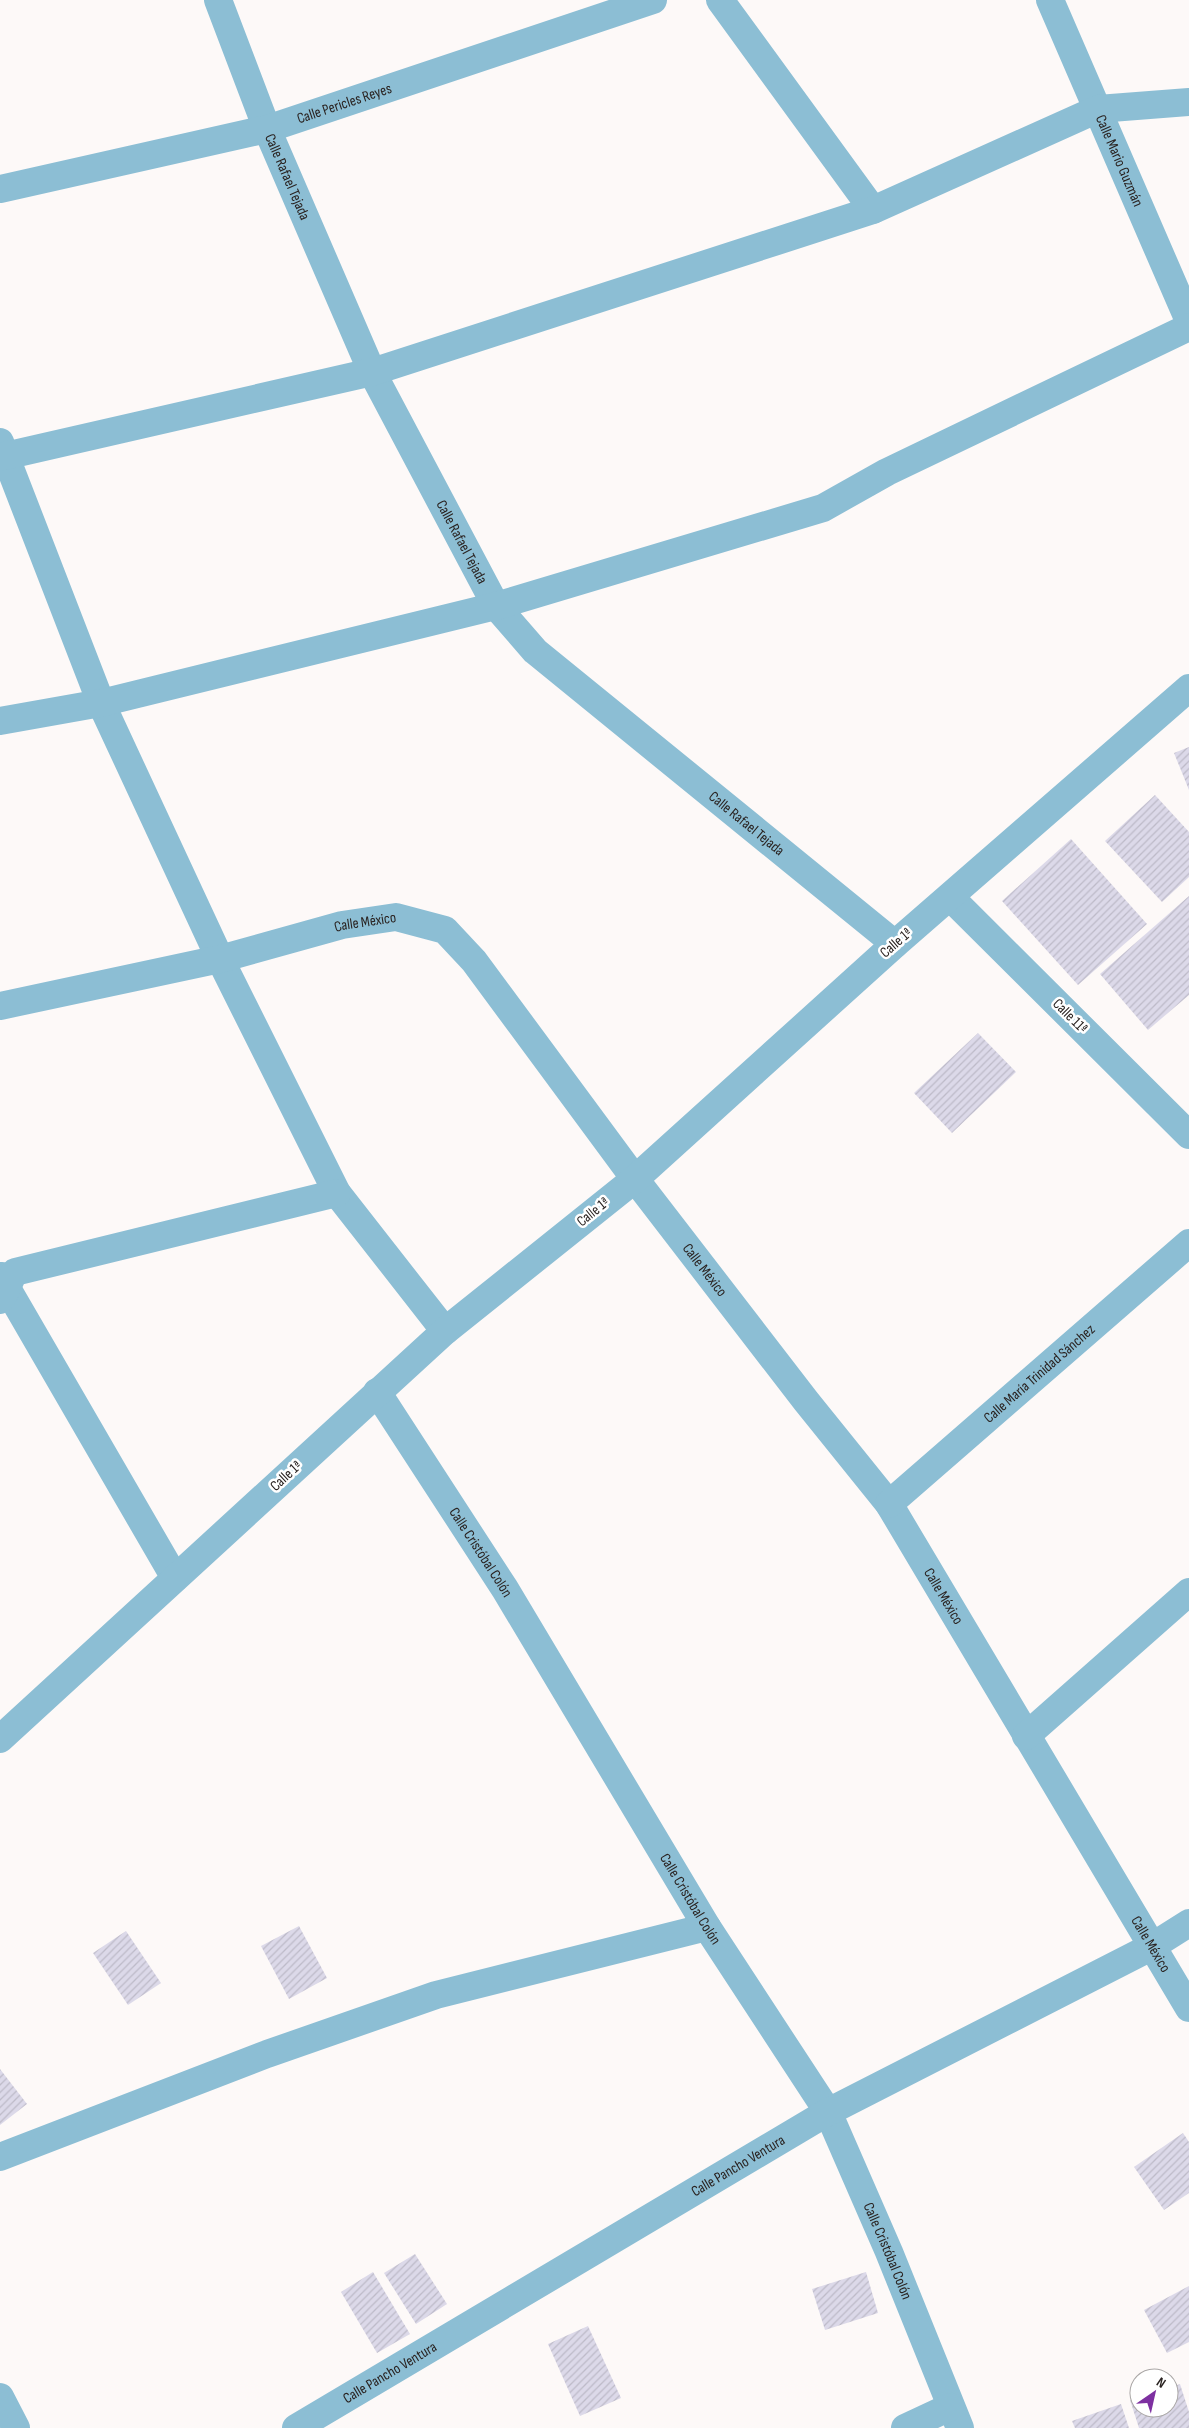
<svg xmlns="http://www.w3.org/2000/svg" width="1189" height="2428" font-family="'Sofia Sans Condensed',sans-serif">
<defs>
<pattern id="building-hatch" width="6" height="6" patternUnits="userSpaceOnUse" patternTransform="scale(1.25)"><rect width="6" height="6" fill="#dcd9e9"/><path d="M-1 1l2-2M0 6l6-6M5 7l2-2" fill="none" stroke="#bdbac8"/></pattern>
</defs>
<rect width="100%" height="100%" fill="#fdf9f8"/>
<g fill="url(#building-hatch)">
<path d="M 1189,747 L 1189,790 L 1174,753 Z"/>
<path d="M 1155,795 L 1189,832 L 1189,877 L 1162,902 L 1105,841 Z"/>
<path d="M 1071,839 L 1147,924 L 1078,985 L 1002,901 Z"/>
<path d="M 1189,896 L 1189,995 L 1148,1030 L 1100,974 Z"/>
<path d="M 978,1033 L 1016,1072 L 952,1133 L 914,1093 Z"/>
<path d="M 299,1926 L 327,1978 L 289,1999 L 261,1946 Z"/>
<path d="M 126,1931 L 161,1983 L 128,2005 L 93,1953 Z"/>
<path d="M 0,2069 L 27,2104 L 0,2125 Z"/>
<path d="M 1183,2133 L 1189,2142 L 1189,2193 L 1164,2210 L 1134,2167 Z"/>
<path d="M 415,2254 L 447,2304 L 416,2324 L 384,2273 Z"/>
<path d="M 373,2272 L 410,2334 L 377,2353 L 341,2292 Z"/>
<path d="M 866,2272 L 878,2313 L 825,2330 L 812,2289 Z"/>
<path d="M 1189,2286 L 1189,2342 L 1167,2353 L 1144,2310 Z"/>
<path d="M 588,2326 L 621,2398 L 580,2416 L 548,2344 Z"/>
<path d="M 1180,2384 L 1189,2412 L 1189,2428 L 1139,2428 L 1130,2400 L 1139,2397 L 1139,2408 L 1169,2408 L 1169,2388 Z"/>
<path d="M 1121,2404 L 1129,2428 L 1075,2428 L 1072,2421 Z"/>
</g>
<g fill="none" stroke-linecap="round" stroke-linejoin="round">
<g stroke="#8cbed4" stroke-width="28">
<path id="s1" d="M 218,0 L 267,129 L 372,372 L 496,606 L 535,651 L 895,944"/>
<path d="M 720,0 L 873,210"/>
<path id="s2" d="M 1050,0 L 1189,321"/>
<path id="s3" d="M 0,189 L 267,129 L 653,0"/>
<path d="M 0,442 L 101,703 L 220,959 L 337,1193 L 445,1331"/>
<path d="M 0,457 L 372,372 L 873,210 L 1098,109 L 1189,102"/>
<path d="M 0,721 L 101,703 L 496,606 L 823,508 L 887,472 L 1189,327"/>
<path d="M 950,897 L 1189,1135"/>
<path id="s4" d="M 0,1006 L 220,959 L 342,925 L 396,917 L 445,930 L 474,961 L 635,1179 L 806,1401 L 889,1504 L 1189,2008"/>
<path d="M 2,1276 L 8,1290 L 175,1578"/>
<path d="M 0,1300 C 8,1291 8,1281 15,1272 L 337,1193"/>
<path id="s5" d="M 377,1392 L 505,1589 L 707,1927 L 828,2112 L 889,2252 L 960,2428"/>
<path id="s6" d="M 889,1504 L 1189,1243"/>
<path d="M 1026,1736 L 1189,1592"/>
<path d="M 0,1739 L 445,1331 L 635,1179 L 895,944 L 1189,688"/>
<path d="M 0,2157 L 267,2054 L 436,1995 L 707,1927"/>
<path d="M 0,2397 L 16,2428"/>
<path id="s7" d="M 296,2428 L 828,2112 L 1151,1947 L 1189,1923"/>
<path d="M 905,2428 L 950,2407"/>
</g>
</g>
<g text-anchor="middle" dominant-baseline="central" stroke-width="5" stroke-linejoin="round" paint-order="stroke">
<g font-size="15" fill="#2a2321" stroke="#fff">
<text stroke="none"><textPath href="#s3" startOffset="355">Calle Pericles Reyes</textPath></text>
<text stroke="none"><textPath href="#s2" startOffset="175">Calle Mario Guzmán</textPath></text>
<text stroke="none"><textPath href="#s1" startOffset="190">Calle Rafael Tejada</textPath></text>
<text stroke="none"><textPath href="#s1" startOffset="595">Calle Rafael Tejada</textPath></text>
<text stroke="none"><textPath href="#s1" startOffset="1000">Calle Rafael Tejada</textPath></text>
<text stroke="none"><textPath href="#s4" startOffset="375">Calle México</textPath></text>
<text transform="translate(896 943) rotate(-41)">Calle 1ª</text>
<text transform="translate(1070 1016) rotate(45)">Calle 11ª</text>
<text transform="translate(593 1212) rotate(-39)">Calle 1ª</text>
<text stroke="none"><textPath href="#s4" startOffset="885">Calle México</textPath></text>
<text stroke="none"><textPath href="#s6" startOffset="199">Calle María Trinidad Sánchez</textPath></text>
<text transform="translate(286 1476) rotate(-43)">Calle 1ª</text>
<text stroke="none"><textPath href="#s5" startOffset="191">Calle Cristóbal Colón</textPath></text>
<text stroke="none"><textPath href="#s4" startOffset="1290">Calle México</textPath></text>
<text stroke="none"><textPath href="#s5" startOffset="596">Calle Cristóbal Colón</textPath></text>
<text stroke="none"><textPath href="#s4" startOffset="1695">Calle México</textPath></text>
<text stroke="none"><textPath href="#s7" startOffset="514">Calle Pancho Ventura</textPath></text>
<text stroke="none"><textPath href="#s5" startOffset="1001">Calle Cristóbal Colón</textPath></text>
<text stroke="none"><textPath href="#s7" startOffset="109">Calle Pancho Ventura</textPath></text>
</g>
</g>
<g transform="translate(1154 2393) rotate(34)"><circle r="24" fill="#ffffff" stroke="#aaa7a6"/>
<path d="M0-4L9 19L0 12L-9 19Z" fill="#7e30a1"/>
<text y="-8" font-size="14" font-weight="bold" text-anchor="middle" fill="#2a2321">N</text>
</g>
</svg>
